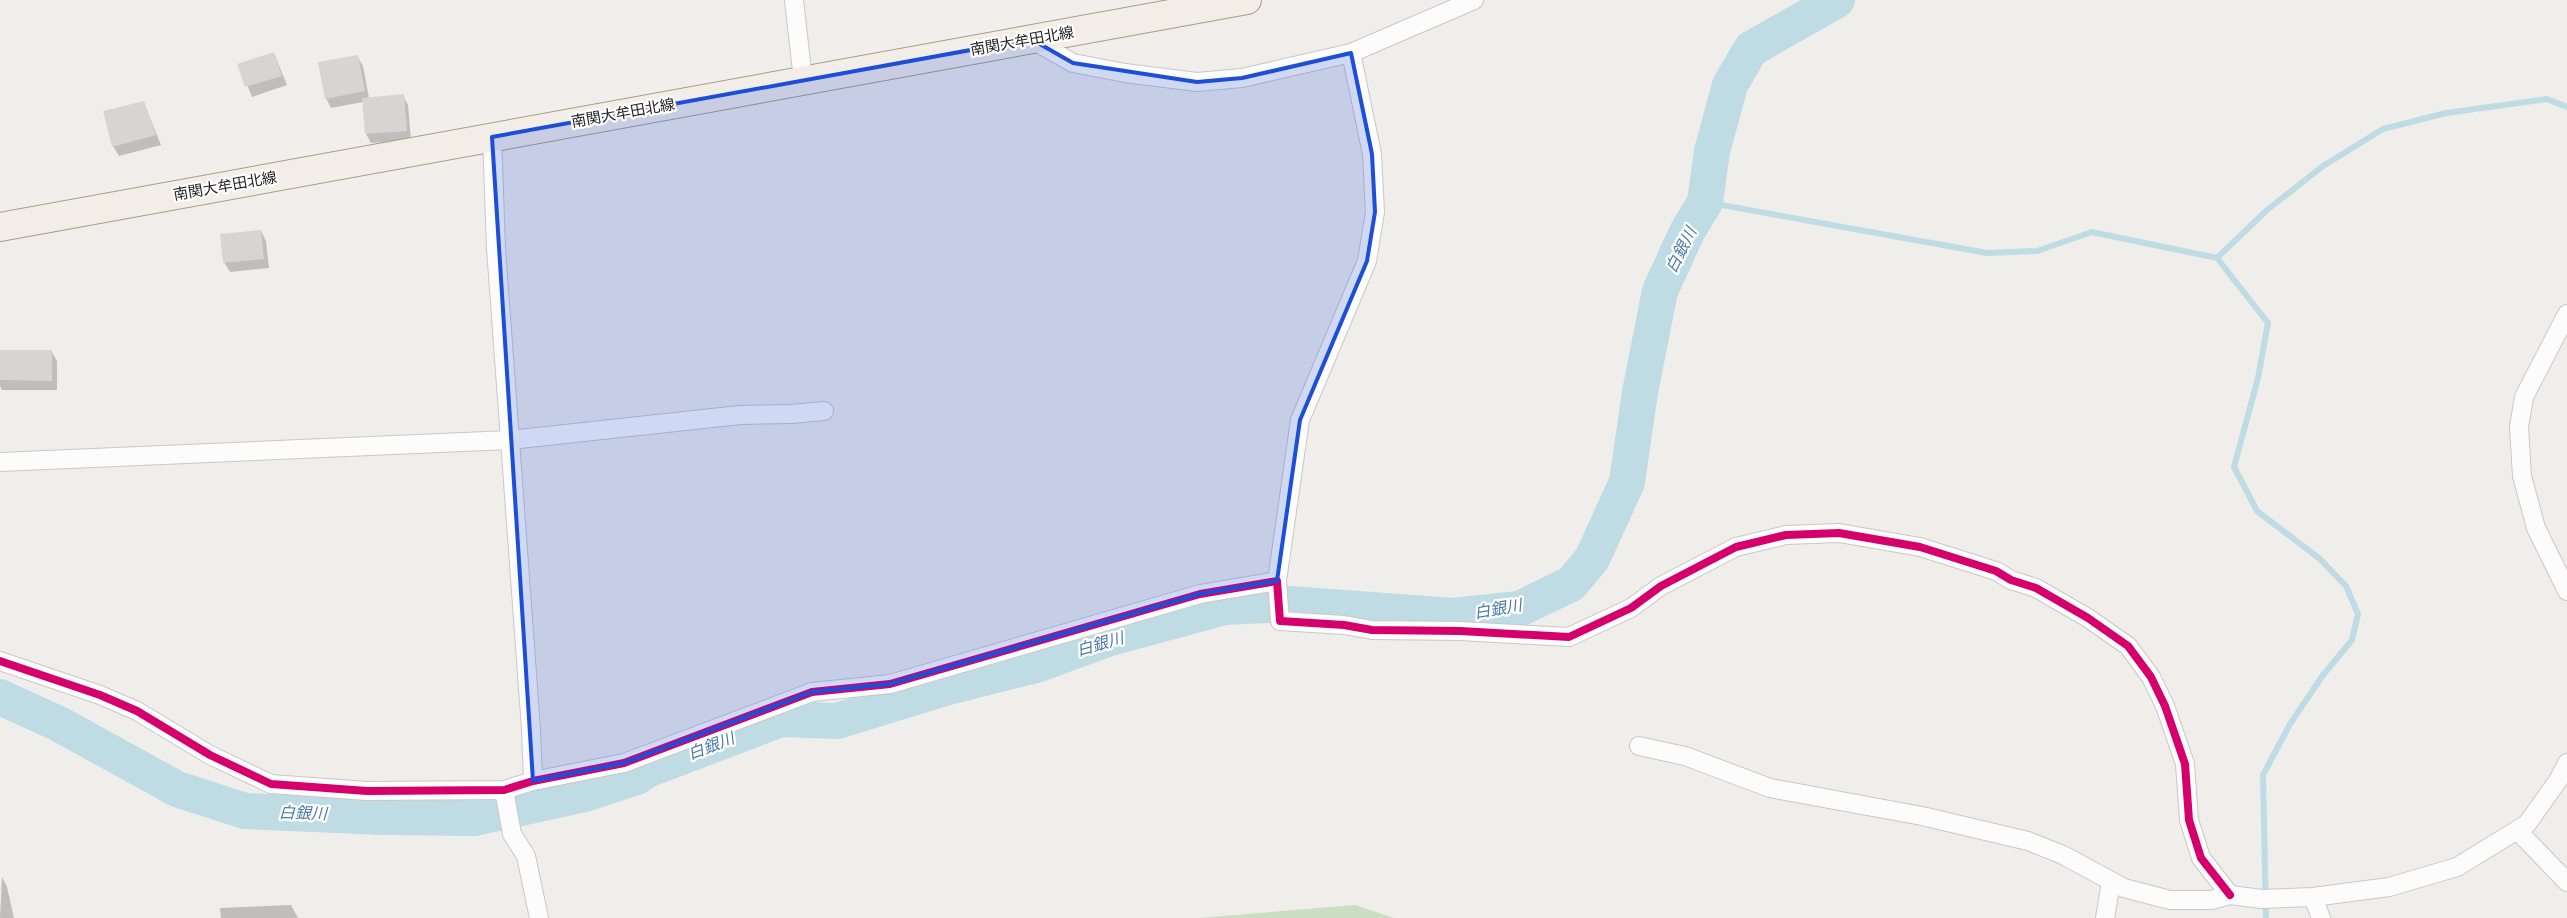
<svg xmlns="http://www.w3.org/2000/svg" width="2567" height="918" font-family="'Roboto Condensed','Noto Sans JP',sans-serif">
<rect width="100%" height="100%" fill="#f0eeeb"/>
<path fill="#cbdec1" d="M 1355,905 L 1394,918 L 1199,918 Z"/>
<g fill="#0003">
<path d="M 274,53 L 287,85 L 252,97 L 239,65 Z"/>
<path d="M 357,56 L 363,66 L 369,98 L 403,96 L 408,105 L 411,140 L 371,143 L 366,134 L 363,102 L 331,108 L 326,98 Z"/>
<path d="M 144,103 L 161,145 L 119,156 L 113,146 Z"/>
<path d="M 261,231 L 266,241 L 269,268 L 230,272 L 224,262 Z"/>
<path d="M 0,351 L 52,352 L 57,361 L 57,390 L 2,390 L 0,386 Z"/>
<path d="M 2,877 L 7,887 L 14,918 L 0,918 Z"/>
<path d="M 291,905 L 298,918 L 221,918 L 220,908 Z"/>
</g>
<g fill="none" stroke-linecap="round" stroke-linejoin="round">
<g stroke="#bfdbe3" stroke-width="6">
<path d="M 1705,202 L 1987,253 L 2037,251 L 2092,232 L 2217,258 L 2268,323 L 2258,378 L 2234,467 L 2257,511 L 2320,559 L 2346,586 L 2358,614 L 2352,640 L 2323,675 L 2290,724 L 2263,775 L 2266,918"/>
<path d="M 2217,258 L 2267,210 L 2323,166 L 2383,129 L 2446,113 L 2547,99 L 2567,107"/>
</g>
<path stroke="#bfdbe3" stroke-width="36" d="M 0,697 L 59,724 L 177,789 L 245,811 L 384,817 L 475,818 L 585,794 L 637,777 L 647,770 L 781,719 L 837,721 L 948,687 L 1036,665 L 1107,639 L 1225,607 L 1290,604 L 1453,616 L 1519,609 L 1571,584 L 1592,559 L 1627,482 L 1640,392 L 1660,291 L 1687,232 L 1705,202 L 1712,151 L 1730,85 L 1751,49 L 1837,0"/>
</g>
<g fill="#d7d4d2">
<path d="M 274,52 L 282,76 L 245,87 L 237,64 Z"/>
<path d="M 358,55 L 365,91 L 325,99 L 318,62 Z"/>
<path d="M 404,94 L 407,131 L 365,134 L 362,98 Z"/>
<path d="M 144,101 L 156,135 L 112,147 L 103,111 Z"/>
<path d="M 261,230 L 264,259 L 223,263 L 220,234 Z"/>
<path d="M 0,350 L 52,350 L 52,381 L 0,380 Z"/>
</g>
<g fill="none" stroke-linecap="round" stroke-linejoin="round">
<defs>
<g id="street">
<path d="M 794,0 L 803,80"/>
<path d="M 1031,39 L 1073,63 L 1125,73 L 1197,82 L 1242,78 L 1351,53 L 1474,0"/>
<path d="M 492,137 L 496,248 L 531,729 L 533,781"/>
<path d="M 2567,314 L 2524,397 L 2519,427 L 2522,476 L 2536,528 L 2567,591"/>
<path d="M 0,462 L 510,440 L 740,415 L 791,414 L 824,411"/>
<path d="M 1277,581 L 1300,420 L 1367,261 L 1375,212 L 1372,154 L 1351,53"/>
<path d="M 0,661 L 100,695 L 137,711 L 210,755 L 271,784 L 367,791 L 504,790 L 533,781 L 624,763 L 812,692 L 890,684 L 1200,594 L 1277,581 L 1280,621 L 1344,625 L 1372,630 L 1460,631 L 1569,637 L 1631,608 L 1661,586 L 1736,547 L 1786,535 L 1839,533 L 1920,547 L 1996,571 L 2011,580 L 2036,588 L 2088,618 L 2128,646 L 2151,677 L 2165,706 L 2185,764 L 2189,820 L 2201,858 L 2230,895"/>
<path d="M 1639,746 L 1685,756 L 1770,788 L 1922,816 L 2028,841 L 2063,855 L 2124,888 L 2170,900 L 2211,900 L 2230,895 L 2262,899 L 2313,897 L 2389,887 L 2457,867 L 2527,824 L 2559,779 L 2567,763"/>
<path d="M 504,790 L 512,834 L 526,856 L 539,918"/>
<path d="M 2518,831 L 2567,882"/>
<path d="M 2313,897 L 2321,918"/>
<path d="M 2105,918 L 2111,882"/>
</g>
<path id="primary" d="M 0,227 L 1247,0"/>
</defs>
<use href="#street" stroke="#c9c8c7" stroke-width="20"/>
<use href="#primary" stroke="#a79c86" stroke-width="30"/>
<use href="#street" stroke="#fdfcfc" stroke-width="18"/>
<use href="#primary" stroke="#f3ede7" stroke-width="28"/>
<defs>
<path id="cycleway" d="M 0,661 L 100,695 L 137,711 L 210,755 L 271,784 L 367,791 L 504,790 L 533,781 L 624,763 L 812,692 L 890,684 L 1200,594 L 1277,581 L 1280,621 L 1344,625 L 1372,630 L 1460,631 L 1569,637 L 1631,608 L 1661,586 L 1736,547 L 1786,535 L 1839,533 L 1920,547 L 1996,571 L 2011,580 L 2036,588 L 2088,618 L 2128,646 L 2151,677 L 2165,706 L 2185,764 L 2189,820 L 2201,858 L 2230,895"/>
</defs>
<use href="#cycleway" stroke="#fff" stroke-width="11"/>
<use href="#cycleway" stroke="#d6006c" stroke-width="8"/>
</g>
<path fill="#1d4ed8" fill-opacity="0.2" stroke="#1d4ed8" stroke-width="4" stroke-linejoin="round" d="M 1031,39 L 1073,63 L 1197,82 L 1242,78 L 1351,53 L 1372,154 L 1375,212 L 1367,261 L 1300,420 L 1277,581 L 1200,594 L 890,684 L 812,692 L 624,763 L 533,781 L 492,137 Z"/>
<g text-anchor="middle" dominant-baseline="central" stroke-width="4.5" stroke-linejoin="round" paint-order="stroke">
<g font-size="15" fill="#222" stroke="#fff">
<text transform="translate(1022 41) rotate(-10)">南関大牟田北線</text>
<text transform="translate(623 113) rotate(-10)">南関大牟田北線</text>
<text transform="translate(225 186) rotate(-10)">南関大牟田北線</text>
</g>
<g font-size="16" font-style="italic" fill="#4a7aab" stroke="#fff">
<text transform="translate(1681 250) rotate(-63)">白銀川</text>
<text transform="translate(1498 609) rotate(-10)">白銀川</text>
<text transform="translate(1100 644) rotate(-16)">白銀川</text>
<text transform="translate(711 746) rotate(-21)">白銀川</text>
<text transform="translate(303 813) rotate(2)">白銀川</text>
</g>
</g>
</svg>
